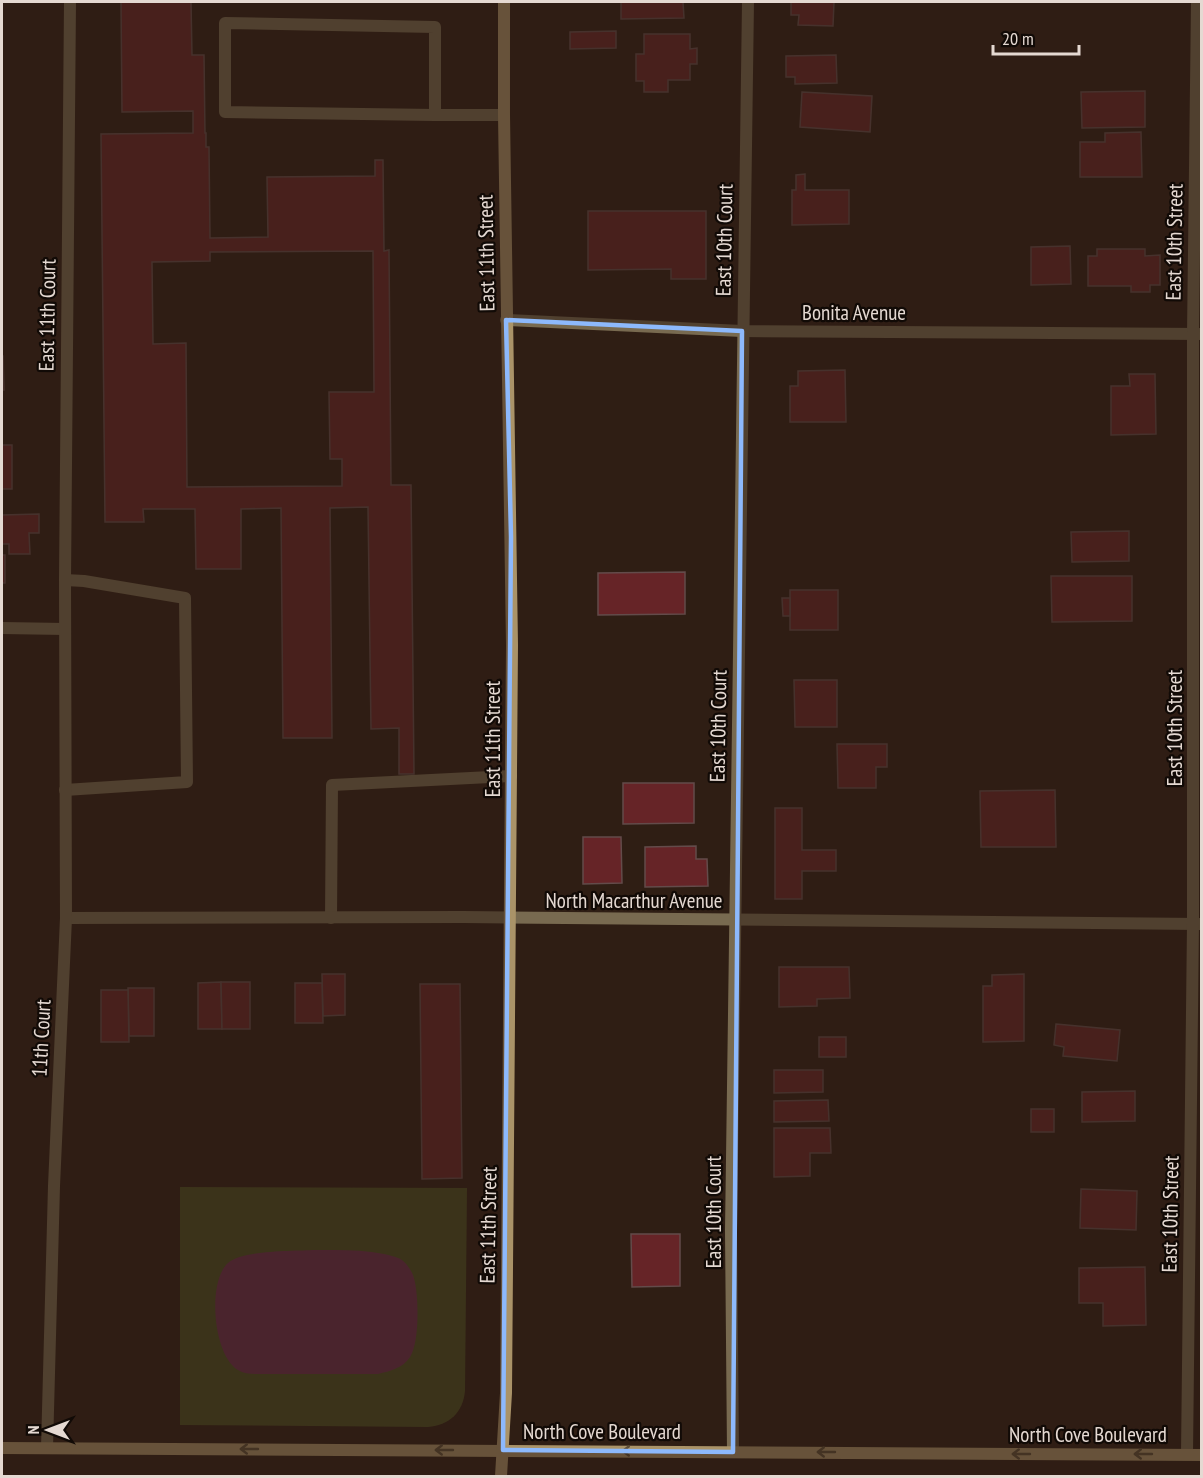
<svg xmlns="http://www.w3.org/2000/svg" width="1203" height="1478" font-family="'PT Sans Narrow',sans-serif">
<rect width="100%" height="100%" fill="#2f1e14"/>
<path fill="#4b4e23" d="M 180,1187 L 467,1188 L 465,1391 C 463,1412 450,1425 428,1427 L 180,1425 Z"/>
<path fill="#6b2e4d" d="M 315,1250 C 338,1250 361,1249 384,1254 C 388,1255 394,1256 398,1258 C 404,1260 410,1268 413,1275 C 419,1291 420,1342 410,1357 C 403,1368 390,1371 378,1374 L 256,1374 C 249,1374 243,1373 238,1370 C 213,1355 207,1282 228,1263 C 243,1250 295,1251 315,1250 Z"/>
<g fill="#662427" stroke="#634b4a" stroke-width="1.5" fill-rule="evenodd">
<path d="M 121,2 L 191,2 L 192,55 L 204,55 L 205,133 L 206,133 L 206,147 L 209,147 L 210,238 L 268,237 L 267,177 L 375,176 L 375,160 L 383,160 L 384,251 L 389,250 L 391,485 L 411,485 L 414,774 L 399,774 L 399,728 L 371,729 L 368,507 L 330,508 L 332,738 L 283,738 L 281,508 L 241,509 L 241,569 L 196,569 L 195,509 L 143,509 L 144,522 L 105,522 L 101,134 L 193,133 L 193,111 L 122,112 ZM 373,251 L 374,392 L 329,392 L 330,459 L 342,459 L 342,486 L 187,487 L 186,343 L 153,344 L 152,262 L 210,261 L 210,252 Z"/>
<path d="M 621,2 L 683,2 L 684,18 L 621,19 Z"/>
<path d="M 791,2 L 834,2 L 833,26 L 798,25 L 799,15 L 791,15 Z"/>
<path d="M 616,31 L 616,48 L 570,49 L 570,32 Z"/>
<path d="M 644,34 L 690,34 L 690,49 L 697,48 L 697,64 L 690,64 L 690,80 L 668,80 L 668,92 L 644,92 L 644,81 L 636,81 L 636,54 L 644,54 Z"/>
<path d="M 836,55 L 837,83 L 795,84 L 795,77 L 786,77 L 786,56 Z"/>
<path d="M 1145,91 L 1145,127 L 1082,128 L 1081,92 Z"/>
<path d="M 802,92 L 872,96 L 870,132 L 800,127 Z"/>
<path d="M 1141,132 L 1142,177 L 1080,177 L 1080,142 L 1105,142 L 1105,133 Z"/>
<path d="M 805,174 L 805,190 L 849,190 L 849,224 L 792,225 L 792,190 L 796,190 L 796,175 Z"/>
<path d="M 588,211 L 706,211 L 706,279 L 671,279 L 671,269 L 588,270 Z"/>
<path d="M 1070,246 L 1071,284 L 1031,285 L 1031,247 Z"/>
<path d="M 1097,249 L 1145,249 L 1145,256 L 1160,255 L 1160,285 L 1150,285 L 1150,292 L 1131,292 L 1131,286 L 1088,286 L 1088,256 L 1097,256 Z"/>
<path d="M 2,356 L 3,356 L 4,390 L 2,390 Z"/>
<path d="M 845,370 L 846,422 L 790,422 L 790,386 L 798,386 L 798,371 Z"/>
<path d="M 1129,374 L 1155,374 L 1156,434 L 1111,435 L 1111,386 L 1130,386 Z"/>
<rect x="2" y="445" width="10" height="44"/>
<path d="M 39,514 L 39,533 L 29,533 L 30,554 L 9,554 L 9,544 L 2,544 L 2,515 Z"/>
<path d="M 1129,531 L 1129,561 L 1072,562 L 1071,532 Z"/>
<rect x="2" y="555" width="3" height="28"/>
<path d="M 685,572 L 685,614 L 598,615 L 598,573 Z"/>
<path d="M 1051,576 L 1132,576 L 1132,621 L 1052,622 Z"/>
<rect x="790" y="590" width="48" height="40"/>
<path d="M 782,598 L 790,598 L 790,616 L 783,616 Z"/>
<path d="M 794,680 L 837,680 L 837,727 L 795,727 Z"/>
<path d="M 837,744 L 887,744 L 887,767 L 876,767 L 876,788 L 838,788 Z"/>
<path d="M 623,783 L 694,783 L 694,823 L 623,824 Z"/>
<path d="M 1055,790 L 1056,847 L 981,847 L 980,791 Z"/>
<path d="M 775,808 L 802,808 L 802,850 L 836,850 L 836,871 L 802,871 L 802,899 L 775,899 Z"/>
<path d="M 583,837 L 621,837 L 622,883 L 583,884 Z"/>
<path d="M 696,846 L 696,859 L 707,859 L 708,886 L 645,887 L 645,847 Z"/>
<path d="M 779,967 L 849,967 L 850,998 L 817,999 L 817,1006 L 779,1007 Z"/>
<path d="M 322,974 L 345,974 L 345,1015 L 323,1016 Z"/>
<path d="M 1024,974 L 1024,1041 L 983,1042 L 983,986 L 992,986 L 992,975 Z"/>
<path d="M 221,982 L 222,1029 L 198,1029 L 198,983 Z"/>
<path d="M 221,982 L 250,982 L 250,1029 L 222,1029 Z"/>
<path d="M 295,983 L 322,983 L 323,1023 L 295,1023 Z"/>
<path d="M 420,984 L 460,984 L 462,1178 L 422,1179 Z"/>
<path d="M 128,988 L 154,988 L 154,1036 L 129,1036 Z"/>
<path d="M 101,990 L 128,990 L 129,1042 L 101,1042 Z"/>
<path d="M 1056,1024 L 1120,1030 L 1117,1061 L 1063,1056 L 1064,1047 L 1054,1045 Z"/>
<rect x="819" y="1037" width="27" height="20"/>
<path d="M 774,1070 L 823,1070 L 823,1092 L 774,1093 Z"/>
<path d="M 1135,1091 L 1135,1121 L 1082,1122 L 1082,1092 Z"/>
<path d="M 828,1100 L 829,1121 L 774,1122 L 774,1101 Z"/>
<rect x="1031" y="1109" width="23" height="23"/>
<path d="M 774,1128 L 830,1128 L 831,1153 L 810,1153 L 810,1176 L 774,1177 Z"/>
<path d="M 1081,1189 L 1137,1191 L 1136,1230 L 1080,1228 Z"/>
<path d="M 631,1234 L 680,1234 L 680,1286 L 632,1287 Z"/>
<path d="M 1145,1267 L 1146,1325 L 1103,1326 L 1103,1303 L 1079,1303 L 1079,1268 Z"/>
</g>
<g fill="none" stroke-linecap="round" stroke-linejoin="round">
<g stroke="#786a50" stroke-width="12">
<path d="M 435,115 L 435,27 L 225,23 L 225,112 L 435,115 C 458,115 481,115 504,115"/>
<path d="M 65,580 L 84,581 L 185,598 L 187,782 L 65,790"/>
<path d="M 331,918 L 332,785 L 511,776"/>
</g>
<g stroke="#786a50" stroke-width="12">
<path d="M 506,320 L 742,331 L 1202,334"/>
<path d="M 2,628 L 65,629"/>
<path d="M 66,918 L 463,917 L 1200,924"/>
<path d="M 47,1448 L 54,1186 L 66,918 L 65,580 L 70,2"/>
<path d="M 733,1452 L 731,1231 L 748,2"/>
<path d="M 1187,1454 L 1193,924 L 1193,334 L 1197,2"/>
</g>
<g stroke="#aa9368" stroke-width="12">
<path d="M 2,1448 L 1202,1455"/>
<path d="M 501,1476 L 506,1393 L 512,645 L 504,115 L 504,2"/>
</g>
</g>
<defs><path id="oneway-shaft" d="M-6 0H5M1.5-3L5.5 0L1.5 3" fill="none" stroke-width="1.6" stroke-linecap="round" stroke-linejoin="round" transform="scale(1.5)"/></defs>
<g stroke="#5e4e37">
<use href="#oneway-shaft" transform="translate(249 1449) rotate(-180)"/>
<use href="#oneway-shaft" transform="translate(444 1450) rotate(180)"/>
<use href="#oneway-shaft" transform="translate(631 1451) rotate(-180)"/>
<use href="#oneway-shaft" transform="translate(826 1452) rotate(-180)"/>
<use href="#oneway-shaft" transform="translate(1021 1454) rotate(-180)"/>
<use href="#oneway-shaft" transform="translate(1143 1454) rotate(-180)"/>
</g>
<path d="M0 0H1203V1478H0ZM 506,320 L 742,331 L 733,1452 L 503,1450 L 511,537 Z" fill="#2f1e14" fill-opacity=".55" fill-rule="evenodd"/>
<path fill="none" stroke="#8db9fc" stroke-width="4.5" stroke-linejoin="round" d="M 506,320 L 742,331 L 733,1452 L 503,1450 L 511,537 Z"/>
<g text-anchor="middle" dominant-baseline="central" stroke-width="4.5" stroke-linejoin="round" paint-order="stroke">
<g font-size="21" fill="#e5d9d2" stroke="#110a06">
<text transform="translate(724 240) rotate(-89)">East 10th Court</text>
<text transform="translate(1174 242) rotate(-89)">East 10th Street</text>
<text transform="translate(486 253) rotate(-91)">East 11th Street</text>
<text x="854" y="312">Bonita Avenue</text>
<text transform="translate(47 315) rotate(-89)">East 11th Court</text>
<text transform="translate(718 726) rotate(-89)">East 10th Court</text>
<text transform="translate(1174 728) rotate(-90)">East 10th Street</text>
<text transform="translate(492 739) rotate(-90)">East 11th Street</text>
<text x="634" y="900">North Macarthur Avenue</text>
<text transform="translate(41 1038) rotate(-87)">11th Court</text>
<text transform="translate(713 1212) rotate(-90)">East 10th Court</text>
<text transform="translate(1170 1214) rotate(-89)">East 10th Street</text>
<text transform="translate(488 1225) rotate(-89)">East 11th Street</text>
<text x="602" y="1431">North Cove Boulevard</text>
<text x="1088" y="1434">North Cove Boulevard</text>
</g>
</g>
<rect width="1203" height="1478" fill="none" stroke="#e5d9d2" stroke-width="6"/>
<g transform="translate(48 1430) rotate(270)" stroke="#110a06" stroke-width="4.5" paint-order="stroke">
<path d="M0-4.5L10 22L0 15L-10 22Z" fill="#e5d9d2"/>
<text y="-9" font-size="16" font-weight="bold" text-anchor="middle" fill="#e5d9d2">N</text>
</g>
<path d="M993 45v9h86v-9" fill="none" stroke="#e5d9d2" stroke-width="3"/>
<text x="1002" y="45" font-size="18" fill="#e5d9d2" stroke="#110a06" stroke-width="4.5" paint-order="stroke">20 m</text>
</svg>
